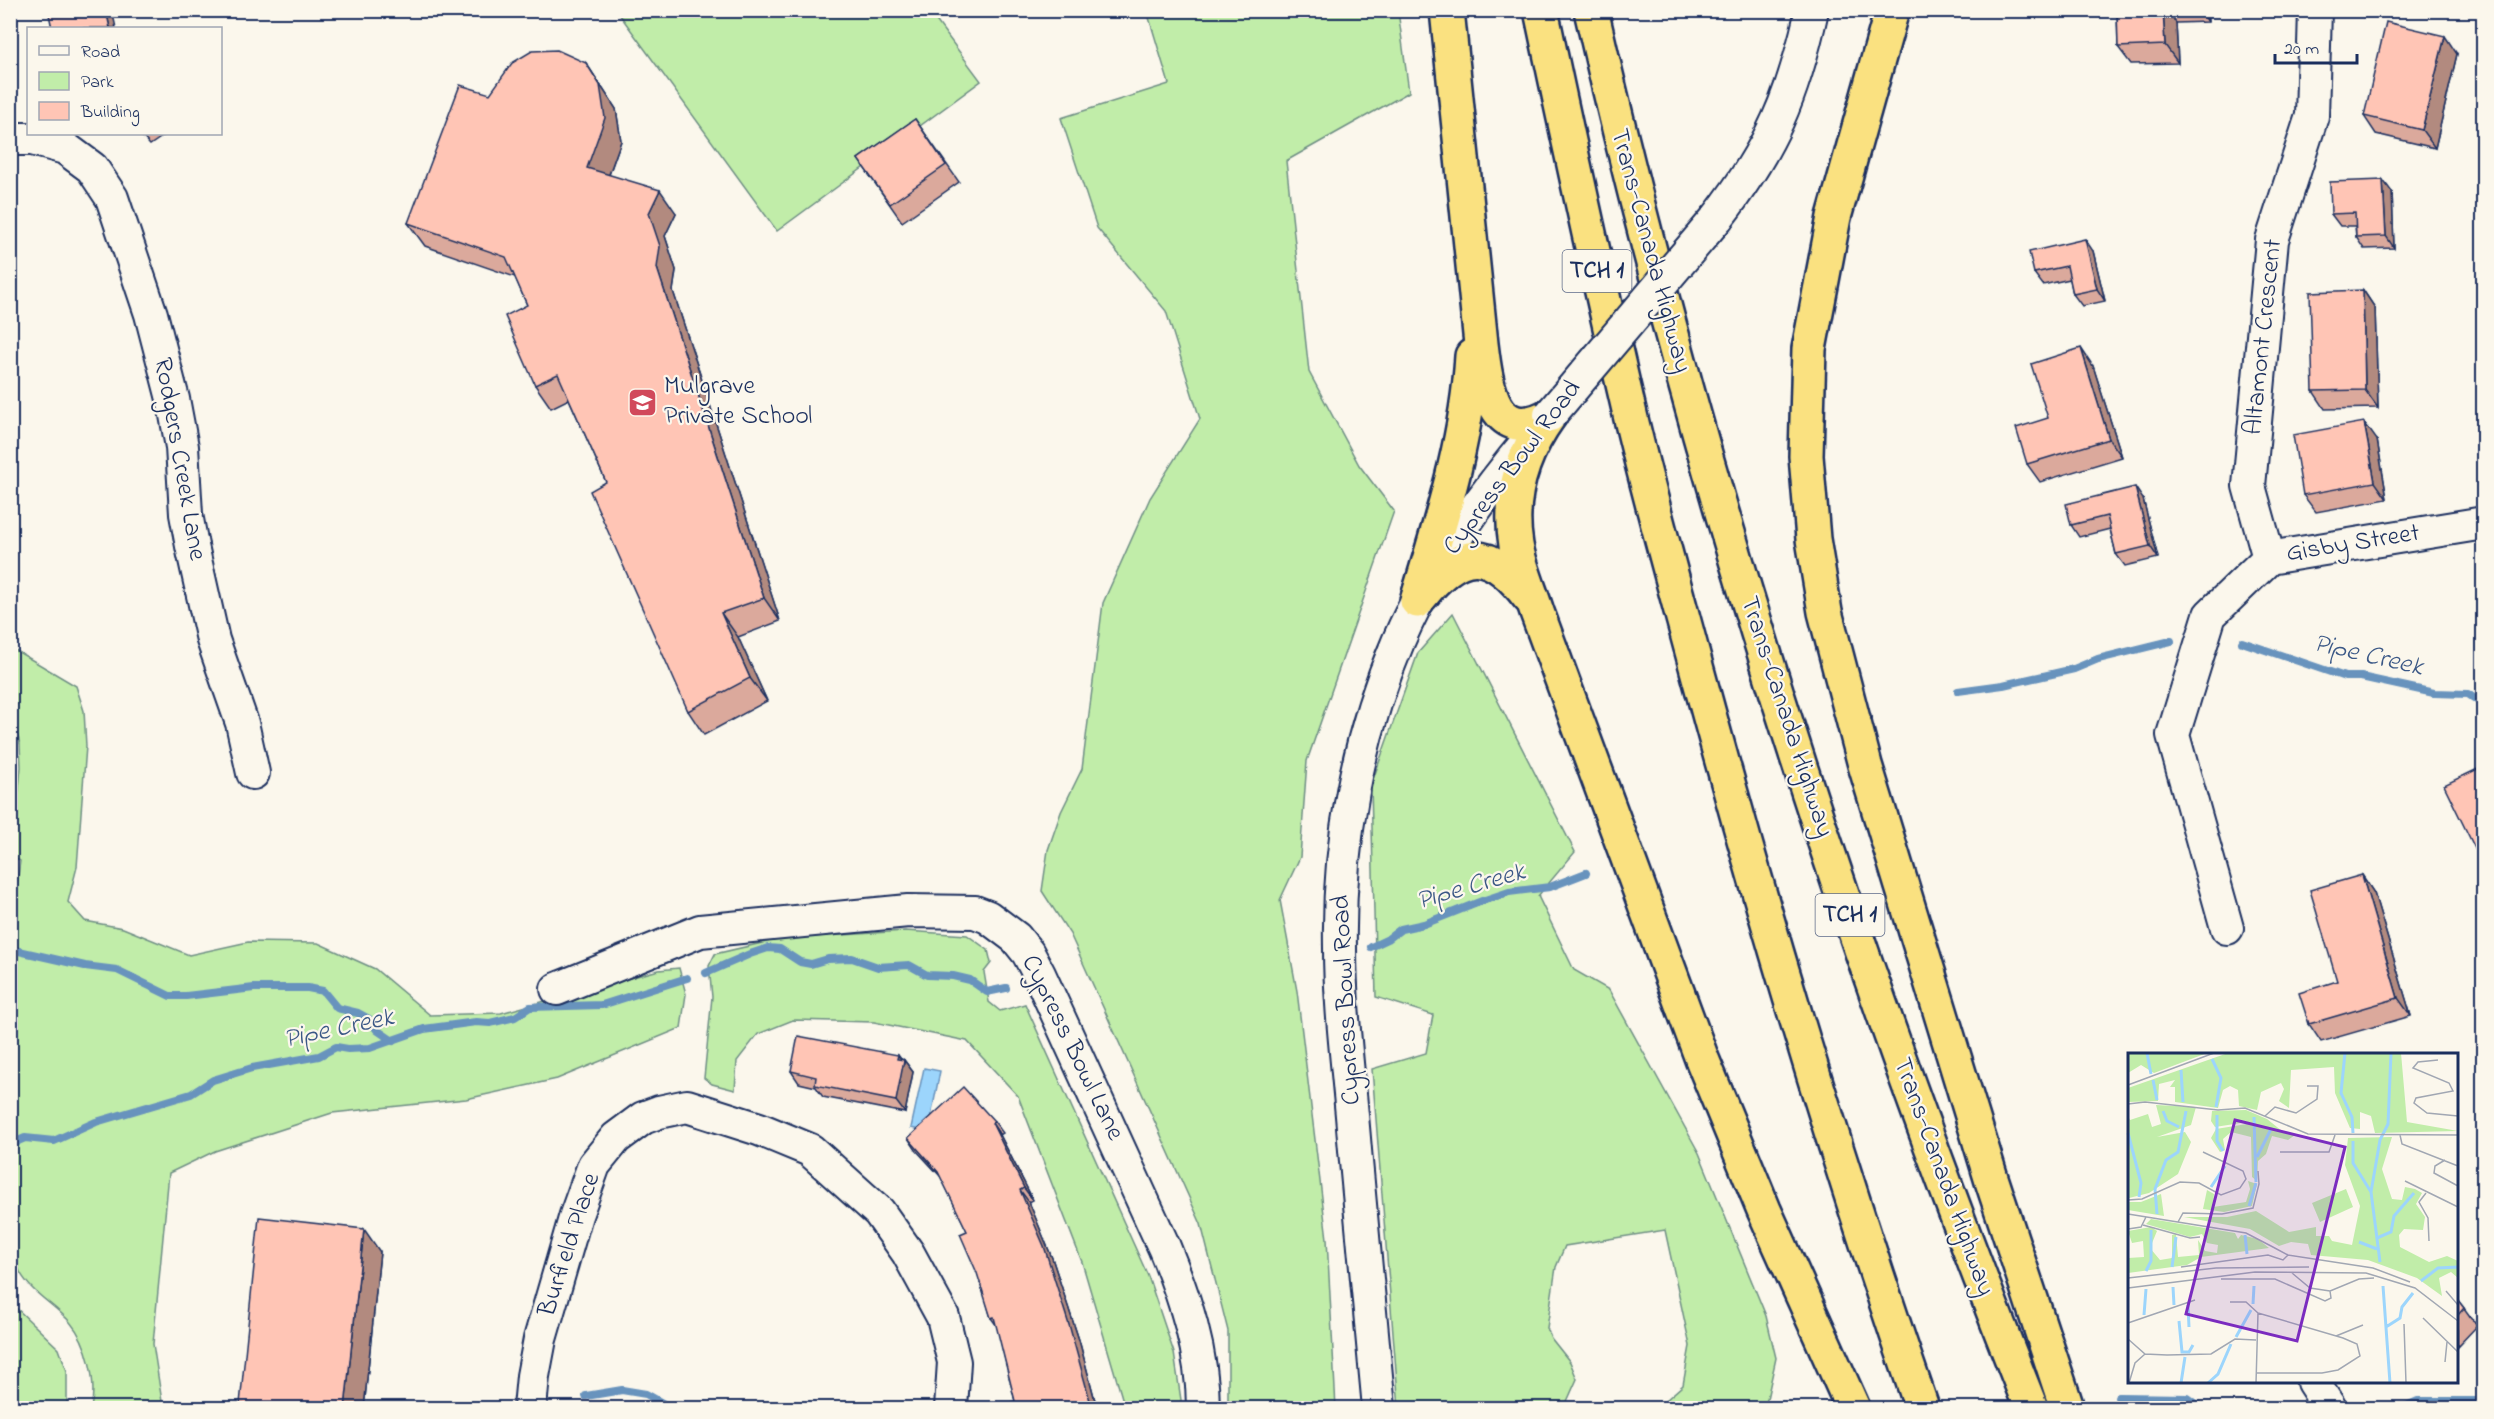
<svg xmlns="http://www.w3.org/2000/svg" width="2494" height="1419" font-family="'Indie Flower',sans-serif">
<rect width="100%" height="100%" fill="#fbf7ec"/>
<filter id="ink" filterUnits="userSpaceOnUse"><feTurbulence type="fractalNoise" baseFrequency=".0167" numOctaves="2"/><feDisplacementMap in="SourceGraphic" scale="12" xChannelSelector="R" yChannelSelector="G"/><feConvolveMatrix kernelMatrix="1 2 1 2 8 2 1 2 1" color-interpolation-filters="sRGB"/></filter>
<g filter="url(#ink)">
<g fill="#c1eda9" stroke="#6e8e84" stroke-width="1.5">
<path d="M 617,11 L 929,11 L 981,81 L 777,231 Z"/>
<path d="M 1147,11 L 1398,11 L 1409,92 L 1286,161 L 1309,372 L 1359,465 L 1394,511 L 1307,761 L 1300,857 L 1280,900 L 1297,991 L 1327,1239 L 1336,1408 L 1228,1408 L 1228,1331 L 1201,1224 L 1070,934 L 1042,891 L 1048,850 L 1061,812 L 1082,769 L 1103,603 L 1150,498 L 1200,419 L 1166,311 L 1097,228 L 1061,118 L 1169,84 Z"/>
<path d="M 1453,613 L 1575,852 L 1538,896 L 1574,970 L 1609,990 L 1699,1153 L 1766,1316 L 1776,1358 L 1765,1408 L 1657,1408 L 1683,1385 L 1690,1346 L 1665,1230 L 1565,1246 L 1556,1267 L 1547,1328 L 1551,1338 L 1570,1362 L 1577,1379 L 1564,1408 L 1399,1408 L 1372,1069 L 1426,1053 L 1433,1015 L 1376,997 L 1371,785 L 1418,653 Z"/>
<path d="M 10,647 L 76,686 L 84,711 L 86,746 L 77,867 L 68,902 L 85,921 L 123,928 L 189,955 L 248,942 L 318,943 L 375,969 L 430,1015 L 501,1013 L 659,970 L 679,968 L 686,994 L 681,1028 L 557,1079 L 466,1099 L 332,1113 L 215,1151 L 169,1173 L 153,1344 L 163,1408 L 91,1408 C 97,1382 88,1343 70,1322 C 52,1302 28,1292 17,1266 C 7,1245 18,1213 10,1189 L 10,939 L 20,861 L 12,857 L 21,767 L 20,744 L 11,712 Z"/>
<path d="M 905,931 L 967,935 L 988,950 L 991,963 L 984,972 L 989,1002 L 1000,1011 L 1025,1004 L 1148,1276 L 1174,1353 L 1181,1400 L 1180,1408 L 1125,1408 L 1082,1262 L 1018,1096 L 967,1041 L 874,1022 L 793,1020 L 758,1034 L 737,1061 L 735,1090 L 712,1084 L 704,1078 L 712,997 L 709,966 L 715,954 L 779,939 Z"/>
<path d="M 11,1303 L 59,1349 L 67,1371 L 67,1408 L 11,1408 Z"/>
</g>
<path fill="#9cd5fc" stroke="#6893bd" stroke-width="1.5" d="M 924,1068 L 940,1071 L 928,1132 L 911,1128 Z"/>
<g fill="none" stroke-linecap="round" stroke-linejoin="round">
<g stroke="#6893bd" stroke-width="8">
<path d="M 2242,642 L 2345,677 L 2361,677 L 2434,693 L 2468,694 L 2484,705"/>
<path d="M 1958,691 L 2003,685 L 2074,669 L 2098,659 L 2171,641"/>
<path d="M 1371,947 L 1388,939 L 1401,929 L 1424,924 L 1482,901 L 1509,892 L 1550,887 L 1586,873"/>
<path d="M 10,949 L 85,966 L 117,970 L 170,996 L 186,996 L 254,988 L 308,988 L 323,991 L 337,1008 L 358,1013 L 369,1019 L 377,1030 L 393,1041"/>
<path d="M 706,973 L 750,954 L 768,948 L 780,949 L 800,962 L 811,964 L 828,959 L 852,958 L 878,967 L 909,965 L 927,975 L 953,976 L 970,980 L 987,992 L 1006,988"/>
<path d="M 10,1151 L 18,1141 L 25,1138 L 54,1141 L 96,1122 L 191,1094 L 213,1080 L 252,1068 L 319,1056 L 336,1047 L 348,1049 L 370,1048 L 424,1029 L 476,1022 L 490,1023 L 515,1017 L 530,1007 L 602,1005 L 687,978"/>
<path d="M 586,1396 L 622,1390 L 646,1394 L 671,1408"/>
<path d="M 2118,1397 L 2188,1398 L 2202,1408"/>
<path d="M 2402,1408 L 2418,1401 L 2476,1401 L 2484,1398"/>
</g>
<defs>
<g id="minor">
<path d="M 10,139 L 32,139 L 65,148 L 92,168 L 112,198 L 151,314 L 173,399 L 182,447 L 186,514 L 192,546 L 213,640 L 242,723 L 253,773"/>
<path d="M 1717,218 C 1771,148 1793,97 1812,10"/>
<path d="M 2269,558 L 2249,486 L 2272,240 L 2312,116 L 2315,10"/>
<path d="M 2227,928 L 2173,735 L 2210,615 L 2269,558 L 2484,523"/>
<path d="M 557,989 L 700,931 L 908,911 L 975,912 L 988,917 L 1016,938 L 1028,953 L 1039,974 L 1164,1247 C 1185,1298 1203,1352 1203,1408"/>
<path d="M 2313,1382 L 2330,1408"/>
<path d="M 530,1408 L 533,1376 L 540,1339 L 576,1215 L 594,1165 L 616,1138 L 643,1118 L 659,1112 L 687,1106 L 759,1129 L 810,1150 L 879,1212 L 908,1253 L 943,1317 L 954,1362 L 951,1408"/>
<path d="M 1379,1408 C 1371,1315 1361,1221 1353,1127 C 1348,1067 1340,1008 1340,948 C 1338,844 1357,738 1398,642 C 1430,567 1480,498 1532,436"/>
</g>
<g id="highway">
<path d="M 1447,10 L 1481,344 C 1486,386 1494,446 1550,415"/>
<path d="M 1541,10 C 1570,148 1600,286 1632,423 C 1652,506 1675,588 1697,670 C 1764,918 1838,1165 1922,1408"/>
<path d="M 1591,10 C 1700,487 1851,954 2031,1408"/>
<path d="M 1892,10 L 1834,217 L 1809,349 L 1806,456 L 1813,539 L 1825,612 L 1865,765 L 1991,1178 L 2067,1408"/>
<path d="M 1550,415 C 1522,454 1508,497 1516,545 C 1520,568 1530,590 1537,612 L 1702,1059 L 1764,1210 L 1853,1408"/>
<path d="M 1421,596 C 1462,546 1489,546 1529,597"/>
<path d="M 1417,601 C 1441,520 1467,441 1472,356"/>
</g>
</defs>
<use href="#minor" stroke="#1b2f5e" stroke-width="36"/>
<use href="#highway" stroke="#1b2f5e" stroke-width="38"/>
<use href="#minor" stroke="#fbf7ec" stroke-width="32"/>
<use href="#highway" stroke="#fae180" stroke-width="33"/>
<defs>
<path id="minor-bridge" d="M 1550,415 L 1717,218"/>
</defs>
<use href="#minor-bridge" stroke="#1b2f5e" stroke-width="36" stroke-linecap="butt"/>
<use href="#minor-bridge" stroke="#fbf7ec" stroke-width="32"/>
</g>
<g fill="#dba99c" stroke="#1b2f5e" stroke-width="1.5">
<path d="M 2117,10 L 2207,10 L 2208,22 L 2176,23 L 2178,63 L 2131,64 L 2118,47 Z"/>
<path d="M 2457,54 L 2435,148 L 2376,134 L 2364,116 Z"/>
<path d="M 586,63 L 616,109 L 621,141 L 609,175 L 676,213 L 665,236 L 676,270 L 673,291 L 780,621 L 738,637 L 767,701 L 704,735 L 688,711 L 606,482 L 569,399 L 551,408 L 535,385 L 527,305 L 515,277 L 425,246 L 408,223 L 490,94 Z"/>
<path d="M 915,119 L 959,182 L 902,222 L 858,159 Z"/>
<path d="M 140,134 L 166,134 L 150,145 Z"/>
<path d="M 2392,192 L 2394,248 L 2364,249 L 2356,237 L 2355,226 L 2340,226 L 2331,214 Z"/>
<path d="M 2093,251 L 2105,301 L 2082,306 L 2073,294 L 2070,279 L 2043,285 L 2034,273 Z"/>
<path d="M 2363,290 L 2375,308 L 2378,408 L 2325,409 L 2313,391 Z"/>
<path d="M 2093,366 L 2122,457 L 2040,482 L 2027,464 L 2048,418 Z"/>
<path d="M 2377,440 L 2387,499 L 2316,512 L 2303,495 Z"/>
<path d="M 2143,499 L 2158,558 L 2125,566 L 2116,554 L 2110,529 L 2079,537 L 2071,525 Z"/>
<path d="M 2362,875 L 2374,893 L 2411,1016 L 2321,1042 L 2309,1024 L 2337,981 Z"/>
<path d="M 901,1059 L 904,1060 L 913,1072 L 905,1113 L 823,1097 L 816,1087 L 799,1083 L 791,1071 Z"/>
<path d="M 994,1121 L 1003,1133 L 1000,1135 L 1033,1200 L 1029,1202 L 1052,1258 L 1079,1340 L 1097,1408 L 1010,1408 L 1015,1401 L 997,1326 L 991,1318 L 967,1231 L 941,1177 L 916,1150 L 908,1138 Z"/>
<path d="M 380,1252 L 364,1408 L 243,1408 L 240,1404 Z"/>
<path d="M 2457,1299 L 2464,1308 L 2477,1326 L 2457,1347 Z"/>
</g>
<g fill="#b28a7f" stroke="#1b2f5e" stroke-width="1.5">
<path d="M 106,10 L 112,10 L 116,28 L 110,28 Z"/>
<path d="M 2163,10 L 2167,10 L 2176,23 L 2178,63 L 2165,45 Z"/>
<path d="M 2200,10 L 2207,10 L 2208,22 Z"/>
<path d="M 2445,36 L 2457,54 L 2435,148 L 2422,130 Z"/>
<path d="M 586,63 L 616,109 L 621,141 L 603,191 L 587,168 Z"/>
<path d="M 2383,180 L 2392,192 L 2394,248 L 2386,236 Z"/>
<path d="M 660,190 L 676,213 L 665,236 L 676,270 L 673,291 L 780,621 L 764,598 L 657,268 L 649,213 Z"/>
<path d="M 2085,239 L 2093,251 L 2105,301 L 2097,289 Z"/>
<path d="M 2363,290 L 2375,308 L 2378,408 L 2365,390 Z"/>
<path d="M 2081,348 L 2093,366 L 2122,457 L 2109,439 Z"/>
<path d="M 2364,422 L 2377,440 L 2387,499 L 2375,482 Z"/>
<path d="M 2135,487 L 2143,499 L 2158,558 L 2150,546 Z"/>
<path d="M 721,613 L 738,637 L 767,701 L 750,678 Z"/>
<path d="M 2362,875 L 2374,893 L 2411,1016 L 2398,998 Z"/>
<path d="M 898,1055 L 904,1063 L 904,1060 L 913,1072 L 905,1113 L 896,1101 L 897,1059 Z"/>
<path d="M 992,1123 L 1000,1135 L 1033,1200 L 1024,1188 Z"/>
<path d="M 1020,1190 L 1029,1202 L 1052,1258 L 1079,1340 L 1097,1408 L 1092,1408 Z"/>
<path d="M 364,1229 L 380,1252 L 364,1408 L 345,1408 Z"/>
</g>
<g fill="#ffc5b5" stroke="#1b2f5e" stroke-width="1.5">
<path d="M 48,10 L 106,10 L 110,28 L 52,28 Z"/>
<path d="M 2117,10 L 2163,10 L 2165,45 L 2118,47 Z"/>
<path d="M 2386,22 L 2445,36 L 2422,130 L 2364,116 Z"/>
<path d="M 557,50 L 586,63 L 600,85 L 605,118 L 587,168 L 660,190 L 649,213 L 660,246 L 657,268 L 764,598 L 721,613 L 750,678 L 688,711 L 590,491 L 606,482 L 558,374 L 535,385 L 505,316 L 527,305 L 506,257 L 408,223 L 460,85 L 490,94 L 512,63 L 532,51 Z"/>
<path d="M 915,119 L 946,165 L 890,204 L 858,159 Z"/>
<path d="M 2383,180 L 2386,236 L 2356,237 L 2355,213 L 2331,214 L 2330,182 Z"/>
<path d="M 2085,239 L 2097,289 L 2073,294 L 2067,266 L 2034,273 L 2029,252 Z"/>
<path d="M 2363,290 L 2365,390 L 2313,391 L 2310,292 Z"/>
<path d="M 2081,348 L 2109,439 L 2027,464 L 2016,428 L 2048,418 L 2031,364 Z"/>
<path d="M 2364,422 L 2375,482 L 2303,495 L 2293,435 Z"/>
<path d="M 2135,487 L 2150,546 L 2116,554 L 2107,516 L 2071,525 L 2066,504 Z"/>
<path d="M 2484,766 L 2484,867 L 2444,785 Z"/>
<path d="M 2362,875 L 2398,998 L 2309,1024 L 2299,993 L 2337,981 L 2310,890 Z"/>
<path d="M 798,1036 L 898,1055 L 897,1059 L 904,1060 L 896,1101 L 815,1085 L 816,1077 L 791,1071 Z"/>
<path d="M 963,1087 L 994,1121 L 992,1123 L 1024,1188 L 1020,1190 L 1044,1246 L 1070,1328 L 1092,1408 L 1010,1408 L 1009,1403 L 1015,1401 L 994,1317 L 991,1318 L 977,1273 L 960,1234 L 967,1231 L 938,1172 L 908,1138 Z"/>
<path d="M 259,1217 L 364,1229 L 345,1408 L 283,1408 L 240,1404 Z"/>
<path d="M 2457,1299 L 2464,1308 L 2457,1316 Z"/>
</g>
</g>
<defs>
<symbol id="school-square" viewBox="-11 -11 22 22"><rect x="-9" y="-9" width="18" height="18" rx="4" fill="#d1495b" stroke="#fbf7ec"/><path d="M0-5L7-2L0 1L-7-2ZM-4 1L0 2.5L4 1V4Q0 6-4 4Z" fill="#fff"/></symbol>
</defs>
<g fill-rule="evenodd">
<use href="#school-square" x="626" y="386" width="33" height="33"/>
</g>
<g text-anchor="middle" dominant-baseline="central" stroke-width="4.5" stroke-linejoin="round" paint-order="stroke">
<g fill="#fbf7ec" stroke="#5e6b89" stroke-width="1.5">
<rect x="1562.5" y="250" width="69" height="42" rx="4.5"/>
<rect x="1815.5" y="894" width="69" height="42" rx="4.5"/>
</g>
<g font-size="24" font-weight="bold" fill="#1b2f5e">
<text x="1597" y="271">TCH 1</text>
<text x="1850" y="915">TCH 1</text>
</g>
<g font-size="26" fill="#1b2f5e" stroke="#fbf7ec">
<text transform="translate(1650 251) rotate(75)">Trans-Canada Highway</text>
<text transform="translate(2264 337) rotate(-84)">Altamont Crescent</text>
<text transform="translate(179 459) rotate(80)">Rodgers Creek Lane</text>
<text transform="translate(1513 468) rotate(-53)">Cypress Bowl Road</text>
<text transform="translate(2353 544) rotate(-9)">Gisby Street</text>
<text transform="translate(1786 717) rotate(72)">Trans-Canada Highway</text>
<text transform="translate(1347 1000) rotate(-93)">Cypress Bowl Road</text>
<text transform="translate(1072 1048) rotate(64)">Cypress Bowl Lane</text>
<text transform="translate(1943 1177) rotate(70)">Trans-Canada Highway</text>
<text transform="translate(570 1245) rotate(-72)">Burfield Place</text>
</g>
<g font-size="26" fill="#1b2f5e" stroke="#fbf7ec" text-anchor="start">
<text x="664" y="387">Mulgrave<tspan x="664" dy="30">Private School</tspan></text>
</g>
<g font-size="27" font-style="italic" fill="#3b5886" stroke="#fbf7ec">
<text transform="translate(2368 656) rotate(13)">Pipe Creek</text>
<text transform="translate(1471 887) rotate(-16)">Pipe Creek</text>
<text transform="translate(339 1029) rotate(-12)">Pipe Creek</text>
</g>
</g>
<g transform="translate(2128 1053)">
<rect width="330" height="330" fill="#fbf7ec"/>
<path d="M 0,0 L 79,0 L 26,20 L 13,12 L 0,20 ZM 100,0 L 273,0 L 279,69 L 330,78 L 247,80 L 243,63 L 232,59 L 232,76 L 222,75 L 207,40 L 206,14 L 163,17 L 161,55 L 151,48 L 156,36 L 153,30 L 133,39 L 129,57 L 111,53 L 110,37 L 102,33 L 95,37 L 90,55 L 47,49 L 47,34 L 42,34 L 47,27 L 31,31 L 30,48 L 0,49 L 0,35 ZM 28,52 L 68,54 L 63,72 L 29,84 L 57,79 L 63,89 L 50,121 L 21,140 L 1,145 L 0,63 L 2,67 L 20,61 L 24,74 L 33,71 ZM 118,57 L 139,66 L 154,78 L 119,69 L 87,74 L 83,68 L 84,58 ZM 119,71 L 167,82 L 160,87 L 144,83 L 138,101 L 130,108 L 129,128 L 124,124 L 123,84 L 103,79 L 95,86 L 97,97 L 92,99 L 83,85 L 88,76 ZM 264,84 L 254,116 L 264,146 L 274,147 L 277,134 L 287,136 L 294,140 L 288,151 L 297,164 L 295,177 L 276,176 L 271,182 L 272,194 L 301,209 L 319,203 L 330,208 L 330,225 L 323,219 L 311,225 L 314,243 L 289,225 L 240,207 L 183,202 L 180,191 L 163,189 L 151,193 L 122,176 L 56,164 L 99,164 L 128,158 L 161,179 L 188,174 L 188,183 L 201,183 L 204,188 L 224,192 L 232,153 L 217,112 L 220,85 ZM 120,128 L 129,131 L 124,153 L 96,159 L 75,156 L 79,137 L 86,141 L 85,154 L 118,149 L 122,136 ZM 218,136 L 225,154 L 192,169 L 184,150 ZM 33,141 L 36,163 L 0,157 L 0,149 L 13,149 ZM 23,166 L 107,180 L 110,186 L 113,182 L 130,186 L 141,195 L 73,204 L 59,212 L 0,220 L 0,205 L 16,204 L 15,188 L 4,190 L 0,178 L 23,174 L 29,178 L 22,195 L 32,207 L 44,205 L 44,182 L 48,181 L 50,204 L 71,202 L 70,187 L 77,198 L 89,200 L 90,192 L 79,190 L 74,181 L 62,184 L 18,171 Z" fill="#c1eda9"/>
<path fill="none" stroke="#9cd5fc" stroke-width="3" d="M 19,0 L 23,21M 217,0 L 213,40 L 224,64 L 225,80M 84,6 L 93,25 L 88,54M 53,17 L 55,49M 25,27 L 29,47M 35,58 L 39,68 L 51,74M 89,62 L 89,88 L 95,98M 126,64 L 128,129M 0,80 L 13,130 L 11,144M 225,88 L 225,110 L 243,139M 129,104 L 143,76M 83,134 L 97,113M 121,153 L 128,130M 29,161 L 27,136 L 38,107 L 50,99 L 58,58M 117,182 L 119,201M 249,185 L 263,179 L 266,163 L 286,140M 231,189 L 249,196M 252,209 L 243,139 L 252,87 L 260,71 L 263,0M 44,214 L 48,184M 18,218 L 23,208 L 23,177M 293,228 L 310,215 L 330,214M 255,233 L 262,330M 45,234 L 46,252M 125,251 L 126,233M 60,252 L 61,274M 16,262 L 18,236M 51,268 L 54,299 L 61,299 L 65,292M 258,274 L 272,265 L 274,254 L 285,240M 108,284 L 123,257M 53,330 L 57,304M 80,330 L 90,321 L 103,291"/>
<path fill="none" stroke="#a1a7b3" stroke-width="1.5" d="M 310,7 L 290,9 L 285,15 L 321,30 L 325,38 L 288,45 L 286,50 L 299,60 L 330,63M 0,32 L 86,0M 0,51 L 17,49 L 90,57 L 117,55 L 180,81 L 330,82M 137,63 L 147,54 L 168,60 L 189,46 L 190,33 L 179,33M 272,82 L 274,91 L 330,113M 152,99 L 201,99 L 207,82M 317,107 L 307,113 L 306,120 L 330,133M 277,128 L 330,154M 298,140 L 291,149 L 300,165 L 301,188M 0,147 L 14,146 L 52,129 L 71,130 L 93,142 L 112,135 L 118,126 L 115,118 L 75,99M 0,161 L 118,180 L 143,193M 50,169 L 55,160 L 94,161 L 125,155 L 131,131 L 130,118M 15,172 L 62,185 L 72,184M 0,176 L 13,174 L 18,164M 143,193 L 160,202M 53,214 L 140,202 L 155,207 L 160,202 L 245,215 L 282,229M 164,220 L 182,235 L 202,238M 0,225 L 88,215 L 181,214M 93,226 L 147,226 L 197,248 L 203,245 L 202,238 L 231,226 L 246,225M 0,235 L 127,219 L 238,220 L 287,235 L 330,268M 318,238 L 330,252M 102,249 L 118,249 L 130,260 L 128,330M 295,265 L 330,299M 0,270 L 67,247M 276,271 L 278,330M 208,283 L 235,272M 0,286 L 17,301 L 39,302 L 83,301 L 107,286 L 128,287M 317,309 L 319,289M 128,320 L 194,320 L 210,317 L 232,303 L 229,291 L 215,285 L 130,260M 1,330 L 7,310 L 17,301"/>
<path fill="#7b2cbf" fill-opacity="0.15" stroke="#7b2cbf" stroke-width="3" d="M 107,67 L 217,94 L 169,288 L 58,261 Z"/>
<rect width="330" height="330" fill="none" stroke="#1b2f5e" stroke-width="3"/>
</g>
<rect width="2494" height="1419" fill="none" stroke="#fbf7ec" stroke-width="36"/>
<rect x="18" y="18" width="2458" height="1383" fill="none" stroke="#1b2f5e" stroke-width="2" filter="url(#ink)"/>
<rect x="27" y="27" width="195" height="108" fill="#fbf7ec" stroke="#a1a7b3" stroke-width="1.5"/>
<rect x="39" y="46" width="30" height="9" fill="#fbf7ec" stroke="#a1a7b3" stroke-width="1.5"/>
<text x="81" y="57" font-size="18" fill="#1b2f5e">Road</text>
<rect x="39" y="72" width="30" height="18" fill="#c1eda9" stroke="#a1a7b3" stroke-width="1.5"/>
<text x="81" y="87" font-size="18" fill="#1b2f5e">Park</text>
<rect x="39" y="102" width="30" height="18" fill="#ffc5b5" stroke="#a1a7b3" stroke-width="1.5"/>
<text x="81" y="117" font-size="18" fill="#1b2f5e">Building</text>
<path d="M2275 54v9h82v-9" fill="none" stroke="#1b2f5e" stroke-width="3"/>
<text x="2284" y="54" font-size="18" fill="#1b2f5e" stroke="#fbf7ec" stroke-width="4.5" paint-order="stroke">20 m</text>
</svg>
